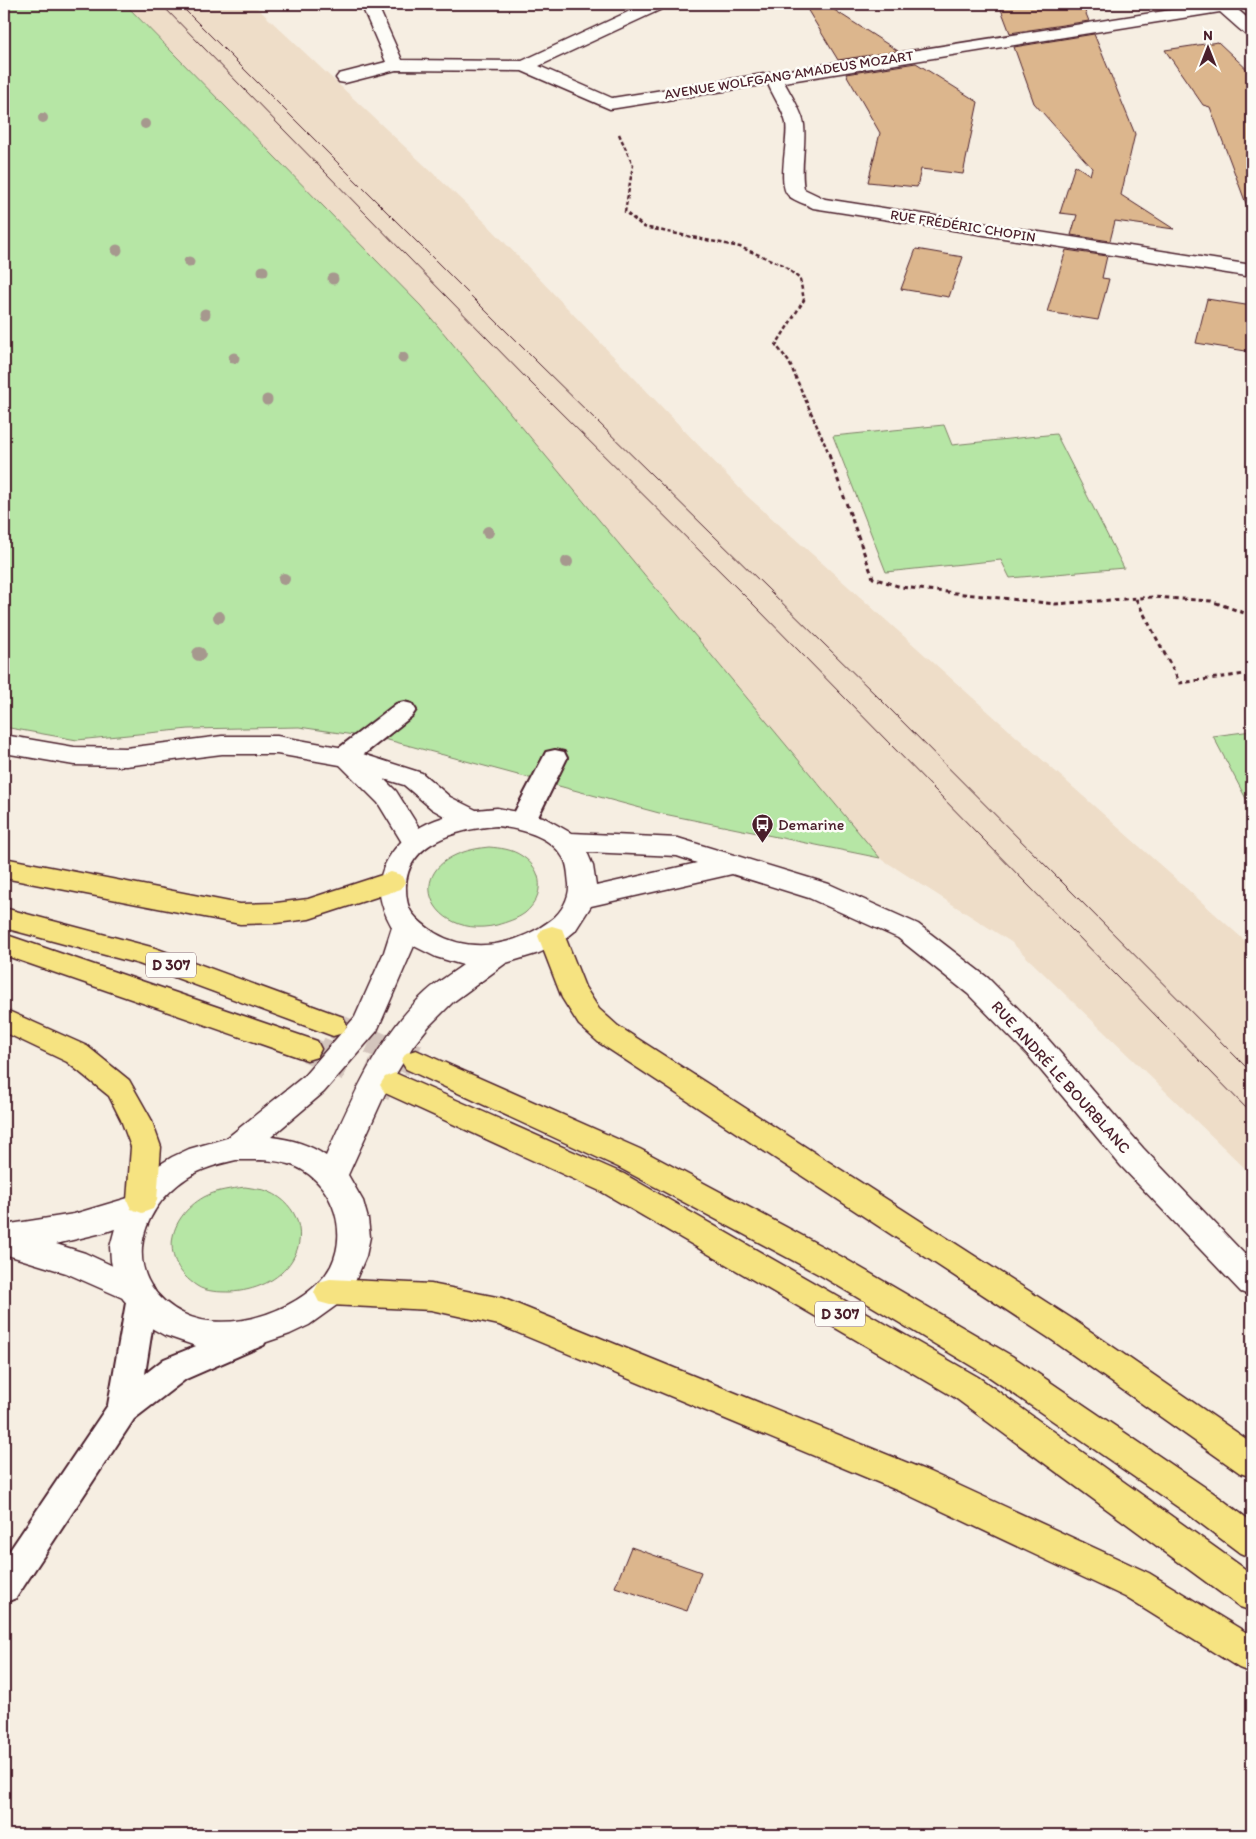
<svg xmlns="http://www.w3.org/2000/svg" width="1256" height="1839" font-family="Itim,sans-serif">
<rect width="100%" height="100%" fill="#f6eee2"/>
<filter id="ink" filterUnits="userSpaceOnUse"><feTurbulence type="fractalNoise" baseFrequency=".02" numOctaves="2"/><feDisplacementMap in="SourceGraphic" scale="10" xChannelSelector="R" yChannelSelector="G"/><feConvolveMatrix kernelMatrix="1 2 1 2 8 2 1 2 1" color-interpolation-filters="sRGB"/></filter>
<g filter="url(#ink)">
<path fill="#eeddc8" d="M 125,4 L 253,4 L 486,223 L 747,496 L 1252,947 L 1252,1175 L 1011,942 L 880,858 L 422,307 Z"/>
<g fill="#b6e6a5" stroke="#808268">
<path d="M 4,4 L 125,4 L 422,307 L 880,858 L 659,813 L 388,740 L 299,727 L 189,729 L 77,740 L 4,727 Z"/>
<path d="M 944,425 L 952,445 L 1056,434 L 1124,568 L 1010,578 L 1001,560 L 886,572 L 833,436 Z"/>
<path d="M 1252,731 L 1252,810 L 1213,736 Z"/>
<path d="M 489,847 C 500,848 512,849 522,856 C 544,870 545,896 525,913 C 517,919 507,922 497,925 C 427,942 393,856 489,847 Z"/>
<path d="M 245,1187 C 251,1188 258,1189 264,1190 C 294,1199 310,1232 292,1260 C 279,1281 254,1291 230,1292 C 220,1292 206,1292 197,1286 C 159,1261 167,1218 204,1197 C 217,1190 231,1189 245,1187 Z"/>
</g>
<g fill="#dcb68d" stroke="#4a1f2b">
<path d="M 804,4 L 825,4 L 898,51 L 838,60 Z"/>
<path d="M 999,4 L 1082,4 L 1089,21 L 1010,33 Z"/>
<path d="M 1094,34 L 1135,134 L 1121,195 L 1174,229 L 1115,221 L 1110,241 L 1071,235 L 1077,215 L 1060,213 L 1075,165 L 1090,175 L 1092,168 L 1034,103 L 1014,47 Z"/>
<path d="M 1218,42 L 1252,74 L 1252,209 L 1248,209 L 1210,107 L 1203,105 L 1165,50 Z"/>
<path d="M 916,63 L 978,102 L 963,174 L 921,169 L 917,187 L 868,182 L 880,133 L 846,74 Z"/>
<path d="M 916,249 L 963,257 L 949,297 L 901,289 Z"/>
<path d="M 1066,250 L 1107,256 L 1102,278 L 1109,279 L 1098,320 L 1047,312 Z"/>
<path d="M 1207,299 L 1252,306 L 1252,352 L 1196,343 Z"/>
<path d="M 631,1547 L 701,1572 L 687,1611 L 615,1587 Z"/>
</g>
<g fill="none" stroke-linecap="round" stroke-linejoin="round">
<g stroke="#d4c5bd" stroke-width="26" stroke-dasharray="26 12" stroke-linecap="butt">
<path d="M 335,1026 L 402,1055"/>
<path d="M 307,1049 L 321,1055"/>
</g>
<g stroke="#d4c5bd" stroke-width="33" stroke-dasharray="33 17" stroke-linecap="butt">
<path d="M 318,1053 L 395,1085"/>
<path d="M 400,1053 L 415,1060"/>
</g>
<defs>
<g id="service">
<path d="M 404,702 L 412,704 L 416,710 L 412,716 L 353,763 L 344,765 L 335,763 L 332,757 L 335,751 L 396,704 Z"/>
<path d="M 555,750 L 564,752 L 567,758 L 536,821 L 532,827 L 523,830 L 514,827 L 510,821 L 543,758 L 546,752 Z"/>
<path d="M 142,1284 L 153,1288 L 157,1297 L 145,1374 L 164,1359 L 253,1323 L 264,1327 L 268,1336 L 264,1345 L 186,1379 L 134,1419 L 16,1598 L 4,1603 L 4,1559 L 108,1405 L 127,1297 L 131,1288 Z"/>
</g>
<g id="minor">
<path d="M 361,4 L 377,4 L 402,60 L 522,61 L 645,4 L 666,4 L 664,8 L 539,66 L 612,98 L 1209,4 L 1247,4 L 1245,8 L 1237,9 L 1252,22 L 1252,36 L 1246,35 L 1220,12 L 784,82 C 790,93 803,113 804,125 C 806,147 800,168 804,189 L 825,199 L 1252,265 L 1252,277 L 813,208 C 806,204 795,201 789,196 C 776,186 789,140 786,123 C 783,110 773,96 768,84 L 610,109 L 522,71 L 396,70 L 345,83 L 339,82 L 336,78 L 339,74 L 386,62 Z"/>
<path d="M 4,735 L 74,747 L 126,748 L 222,736 L 277,736 L 344,748 L 422,773 L 450,797 L 480,812 L 484,819 L 480,826 L 471,828 L 462,826 L 432,809 L 404,785 L 384,779 L 396,791 L 428,842 L 424,849 L 415,851 L 406,849 L 378,803 L 340,765 L 277,754 L 222,754 L 126,766 L 74,765 L 4,753 Z"/>
<path d="M 138,1195 L 149,1199 L 153,1208 L 149,1217 L 106,1232 L 56,1244 L 85,1253 L 145,1281 L 150,1290 L 145,1299 L 134,1303 L 66,1273 L 4,1254 L 4,1225 L 74,1214 Z"/>
</g>
<path id="tertiary" d="M 497,808 L 543,817 L 571,833 L 678,838 L 829,884 L 918,924 L 988,978 L 1048,1039 L 1143,1148 L 1252,1262 L 1252,1296 L 1241,1292 L 1121,1166 L 1028,1055 L 968,994 L 898,938 L 809,898 L 732,874 L 591,906 L 575,931 L 559,944 L 539,953 L 506,963 L 453,1002 L 429,1026 L 413,1046 L 388,1087 L 348,1175 L 363,1201 L 368,1219 L 370,1237 L 366,1256 L 354,1284 L 341,1302 L 309,1325 L 290,1334 L 258,1345 L 238,1348 L 216,1349 L 196,1346 L 164,1335 L 146,1325 L 123,1299 L 116,1283 L 111,1261 L 110,1247 L 117,1221 L 136,1188 L 156,1167 L 172,1157 L 189,1149 L 227,1138 L 304,1076 L 355,1017 L 384,952 L 392,927 C 379,904 374,883 388,859 C 411,820 455,811 497,808 ZM 497,826 C 522,829 553,836 565,861 C 568,868 568,877 569,884 C 570,897 562,912 551,920 C 518,945 472,955 435,933 C 426,927 418,921 412,913 C 407,906 406,896 406,887 C 407,841 460,829 497,826 ZM 587,852 L 677,856 L 697,863 L 596,886 L 593,866 ZM 414,946 L 436,957 L 463,965 C 451,974 437,982 426,992 C 379,1035 352,1098 326,1156 C 309,1144 290,1139 271,1137 L 324,1092 L 377,1031 ZM 236,1160 C 253,1160 272,1159 289,1164 C 330,1177 350,1228 331,1266 C 308,1309 228,1336 184,1314 C 121,1283 134,1213 187,1178 C 202,1168 219,1164 236,1160 Z"/>
<g id="primary">
<path d="M 4,858 L 240,904 L 276,903 L 308,899 L 391,872 L 401,875 L 405,882 L 401,889 L 309,919 L 276,923 L 240,924 L 4,878 Z"/>
<path d="M 4,908 L 155,948 L 343,1017 L 347,1025 L 343,1033 L 333,1036 L 139,964 L 4,928 Z"/>
<path d="M 552,926 L 562,929 L 585,987 L 599,1009 L 618,1026 L 1074,1320 L 1252,1443 L 1252,1477 L 1240,1473 L 1052,1340 L 598,1042 L 579,1025 L 562,998 L 538,936 L 542,929 Z"/>
<path d="M 4,934 L 317,1041 L 321,1049 L 317,1057 L 307,1060 L 4,955 Z"/>
<path d="M 4,1009 L 87,1046 L 129,1080 L 151,1119 L 161,1147 L 157,1200 L 153,1209 L 142,1213 L 131,1209 L 127,1200 L 131,1147 L 121,1120 L 109,1096 L 67,1062 L 4,1032 Z"/>
<path d="M 416,1050 L 640,1149 L 842,1257 L 1012,1356 L 1212,1492 L 1252,1522 L 1252,1558 L 1240,1553 L 1188,1514 L 988,1376 L 820,1275 L 618,1167 L 406,1069 L 401,1061 L 406,1053 Z"/>
<path d="M 395,1073 L 624,1174 L 978,1377 L 1252,1574 L 1252,1611 L 1240,1607 L 954,1397 L 602,1192 L 385,1093 L 380,1085 L 385,1077 Z"/>
<path d="M 330,1279 L 431,1284 L 502,1298 L 930,1472 L 1149,1573 L 1252,1636 L 1252,1673 L 1239,1668 L 1125,1597 L 906,1494 L 499,1325 L 431,1310 L 330,1305 L 319,1302 L 314,1292 L 319,1282 Z"/>
</g>
</defs>
<use href="#service" stroke="#4a1f2b" stroke-width="4"/>
<use href="#minor" stroke="#4a1f2b" stroke-width="3"/>
<use href="#tertiary" stroke="#4a1f2b" stroke-width="3"/>
<use href="#primary" stroke="#4a1f2b" stroke-width="3"/>
<path stroke="#4a1f2b" stroke-width="2.5" stroke-dasharray="4 2.5" stroke-linecap="butt" d="M 619,134 L 633,165 L 625,212 L 644,227 L 740,247 L 783,265 L 800,279 L 804,300 L 776,345 L 789,362 L 830,456"/>
<g stroke="#4a1f2b" stroke-width="3" stroke-dasharray="4.5 4" stroke-linecap="butt">
<path d="M 829,455 L 873,578 L 901,587 L 1055,604 L 1153,597 L 1211,601 L 1247,614 L 1252,614"/>
<path d="M 1136,599 L 1180,683 L 1252,673"/>
</g>
<use href="#service" fill="#fdfcf7" fill-rule="evenodd"/>
<use href="#minor" fill="#fdfcf7" fill-rule="evenodd"/>
<use href="#tertiary" fill="#fdfcf7" fill-rule="evenodd"/>
<use href="#primary" fill="#f6e381" fill-rule="evenodd"/>
<g stroke="#4a1f2b" stroke-width="1">
<path d="M 161,4 L 529,381 L 755,606 L 1252,1114"/>
<path d="M 179,4 L 539,364 L 881,700 L 1252,1073"/>
</g>
</g>
<g fill="#a6988e">
<circle cx="43" cy="118" r="5"/>
<circle cx="145" cy="124" r="5"/>
<circle cx="117" cy="250" r="5.5"/>
<circle cx="189" cy="262" r="5.5"/>
<circle cx="263" cy="271" r="5.5"/>
<circle cx="333" cy="279" r="5.5"/>
<circle cx="205" cy="314" r="5.5"/>
<circle cx="234" cy="358" r="5.5"/>
<circle cx="403" cy="358" r="5.5"/>
<circle cx="267" cy="400" r="5.5"/>
<circle cx="488" cy="532" r="6"/>
<circle cx="567" cy="562" r="6"/>
<circle cx="284" cy="579" r="6"/>
<circle cx="219" cy="617" r="6"/>
<circle cx="199" cy="654" r="7"/>
</g>
</g>
<defs>
<symbol id="bus-pin" viewBox="-11 -11 22 30"><path d="M0 17L-7.5 6A9.5 9.5 0 1 1 7.5 6Z" fill="#4a1f2b" stroke="#fdfcf7"/><path d="M-5-6H5V4H4V6H2V4H-2V6H-4V4H-5ZM-3.5-4V0h7V-4ZM-3.5 1.2v1.5H-2V1.2ZM2 1.2v1.5H3.5V1.2Z" fill="#fff"/></symbol>
</defs>
<g fill-rule="evenodd">
<use href="#bus-pin" x="750" y="812" width="25" height="34"/>
</g>
<g text-anchor="middle" dominant-baseline="central" stroke-width="5" stroke-linejoin="round" paint-order="stroke">
<g font-size="14" fill="#4a1f2b" stroke="#fdfcf7">
<text transform="translate(789 75) rotate(-9)">AVENUE WOLFGANG AMADEUS MOZART</text>
<text transform="translate(963 226) rotate(9)">RUE FRÉDÉRIC CHOPIN</text>
</g>
<g fill="#fdfcf7" stroke="#806168" stroke-width="1">
<rect x="146" y="952.5" width="50" height="25" rx="4"/>
<rect x="815" y="1301.5" width="50" height="25" rx="4"/>
</g>
<g font-size="15" font-weight="bold" fill="#4a1f2b">
<text x="171" y="965">D 307</text>
<text x="840" y="1314">D 307</text>
</g>
<g font-size="16" fill="#4a1f2b" stroke="#fdfcf7" text-anchor="start">
<text x="778" y="824">Demarine</text>
</g>
<g font-size="16" fill="#4a1f2b" stroke="#fdfcf7">
<text transform="translate(1061 1077) rotate(48)">RUE ANDRÉ LE BOURBLANC</text>
</g>
</g>
<rect width="1256" height="1839" fill="none" stroke="#fdfcf7" stroke-width="20"/>
<rect x="10" y="10" width="1236" height="1819" fill="none" stroke="#4a1f2b" stroke-width="2" filter="url(#ink)"/>
<g transform="translate(1208 48)" stroke="#fdfcf7" stroke-width="4" paint-order="stroke">
<path d="M0-4L9 19L0 12L-9 19Z" fill="#4a1f2b"/>
<text y="-8" font-size="14" font-weight="bold" text-anchor="middle" fill="#4a1f2b">N</text>
</g>
</svg>
